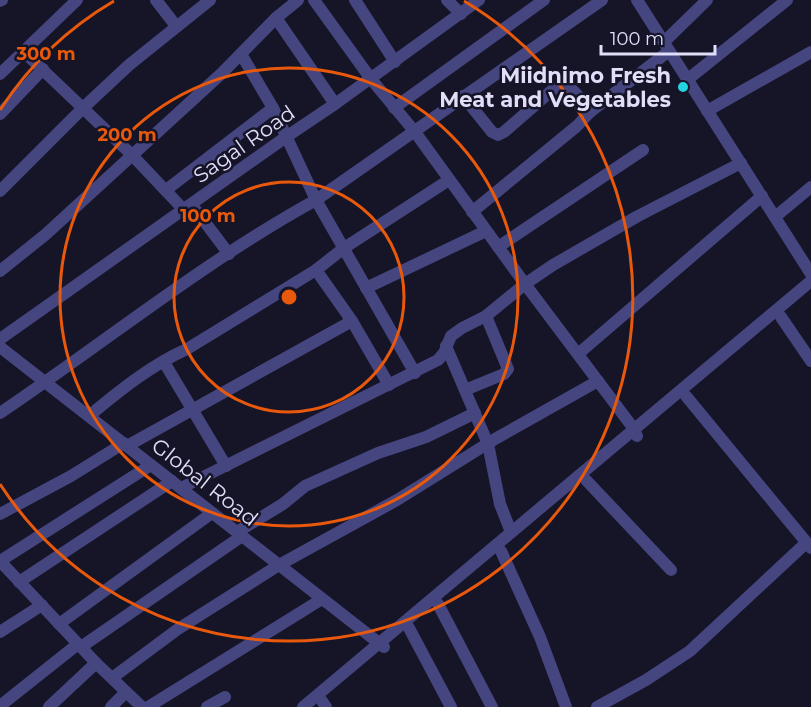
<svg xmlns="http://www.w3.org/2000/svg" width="811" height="707" font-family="Montserrat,sans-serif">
<rect width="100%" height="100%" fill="#161427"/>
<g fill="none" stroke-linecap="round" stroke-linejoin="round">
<g stroke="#454580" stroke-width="12">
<path d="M 156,0 L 176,26"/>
<path d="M 314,0 L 371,79 L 415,132 L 525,284 L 634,429 L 637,436"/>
<path d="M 355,0 L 395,62"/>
<path d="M 447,0 L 461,14"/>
<path d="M 637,0 L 811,274"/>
<path d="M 0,1 L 2,0"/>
<path d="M 276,18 L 335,104"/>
<path d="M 664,42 L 707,0"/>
<path d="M 24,52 L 131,154 L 184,210"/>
<path d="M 241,54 L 273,108 L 316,200 L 415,373"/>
<path d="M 0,74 L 77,0"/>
<path d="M 687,80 L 787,0"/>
<path d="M 463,96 L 492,132 L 498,135 L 504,132 L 557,86 C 571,81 582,102 590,112"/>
<path d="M 394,108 L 544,0"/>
<path d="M 707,111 L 811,52"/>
<path d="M 0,114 L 43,69"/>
<path d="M 166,190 L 273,108"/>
<path d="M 0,191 L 83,108 L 129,65 L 210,0"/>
<path d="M 192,205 L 229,254"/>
<path d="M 472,212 L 577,126 L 590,112 L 669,51"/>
<path d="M 775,217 L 811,187"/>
<path d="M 498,247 L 643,150"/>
<path d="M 316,270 L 352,321 L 389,385"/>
<path d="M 0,271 L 45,235 L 222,73 L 276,18 L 298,0"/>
<path d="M 366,288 L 486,231"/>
<path d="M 781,317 L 811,361"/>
<path d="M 0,339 L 286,137 L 335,104 L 479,0"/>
<path d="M 446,346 L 488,444 L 500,504 L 511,532"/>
<path d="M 0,347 L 384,647"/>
<path d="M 578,354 L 762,196"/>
<path d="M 164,362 L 226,466"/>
<path d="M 465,390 L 504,374 L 508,369 L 486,316"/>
<path d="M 686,396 L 811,548"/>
<path d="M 0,413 C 105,342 205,261 316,200 L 602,0"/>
<path d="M 89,416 C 119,391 151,365 187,349 L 316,270 L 344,248 L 449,180"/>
<path d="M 127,446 L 352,321"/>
<path d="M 586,480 L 671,570"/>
<path d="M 181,488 L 438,360 L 444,353 L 451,336 L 462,328 L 486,316 L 525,284 L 553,265 L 638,216 L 741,163"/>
<path d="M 0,514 L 71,476 L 124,443"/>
<path d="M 237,532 L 283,504 L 305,486 L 378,453 L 426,437 L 475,413"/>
<path d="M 501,551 L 540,637 L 566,707"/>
<path d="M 19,582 L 172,481"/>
<path d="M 438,604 L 492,707"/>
<path d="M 59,624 L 212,513"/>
<path d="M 409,628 L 451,707"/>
<path d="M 0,632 L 42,605"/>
<path d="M 81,647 L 242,536"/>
<path d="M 112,678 L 178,629 L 279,565 L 397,500 L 495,439 L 598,381"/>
<path d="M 322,701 L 326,707"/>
<path d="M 0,706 L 78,644"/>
<path d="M 49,707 L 96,663"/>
<path d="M 111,707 L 126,692"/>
<path d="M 142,707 L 96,663 L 0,561 L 151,465"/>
<path d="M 148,707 L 322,599"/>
<path d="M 207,707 L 225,697"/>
<path d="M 303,707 L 811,281"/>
<path d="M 597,707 L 646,680 L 690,651 L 806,543"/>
</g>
</g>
<g fill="none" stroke="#e8590c" stroke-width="3">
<circle cx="289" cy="297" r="115"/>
<circle cx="289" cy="297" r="229"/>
<path d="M0 110A344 344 0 0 1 114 1M464 1A344 344 0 1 1 0 484"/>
</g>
<circle fill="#24d4e1" stroke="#161427" stroke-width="2" cx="683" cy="87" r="6"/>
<g text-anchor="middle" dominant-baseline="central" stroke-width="5" stroke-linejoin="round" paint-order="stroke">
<g font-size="21" font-weight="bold" fill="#e1defa" stroke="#161427" text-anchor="end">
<text x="671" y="75">Miidnimo Fresh<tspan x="671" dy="24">Meat and Vegetables</tspan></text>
</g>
<g font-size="21" fill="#e1defa" stroke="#161427">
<text transform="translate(244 144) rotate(-35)">Sagal Road</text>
<text transform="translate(205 482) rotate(38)">Global Road</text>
</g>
</g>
<circle cx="289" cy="297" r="9" fill="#e8590c" stroke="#161427" stroke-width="3"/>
<g font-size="18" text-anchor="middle" font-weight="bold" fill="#e8590c" stroke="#161427" stroke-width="5" stroke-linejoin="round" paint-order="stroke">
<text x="46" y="60">300 m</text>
<text x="127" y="141">200 m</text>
<text x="208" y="222">100 m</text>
</g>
<path d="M601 45v9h114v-9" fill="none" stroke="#e1defa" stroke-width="3"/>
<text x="610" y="45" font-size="18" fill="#e1defa" stroke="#161427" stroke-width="4.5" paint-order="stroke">100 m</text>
</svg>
